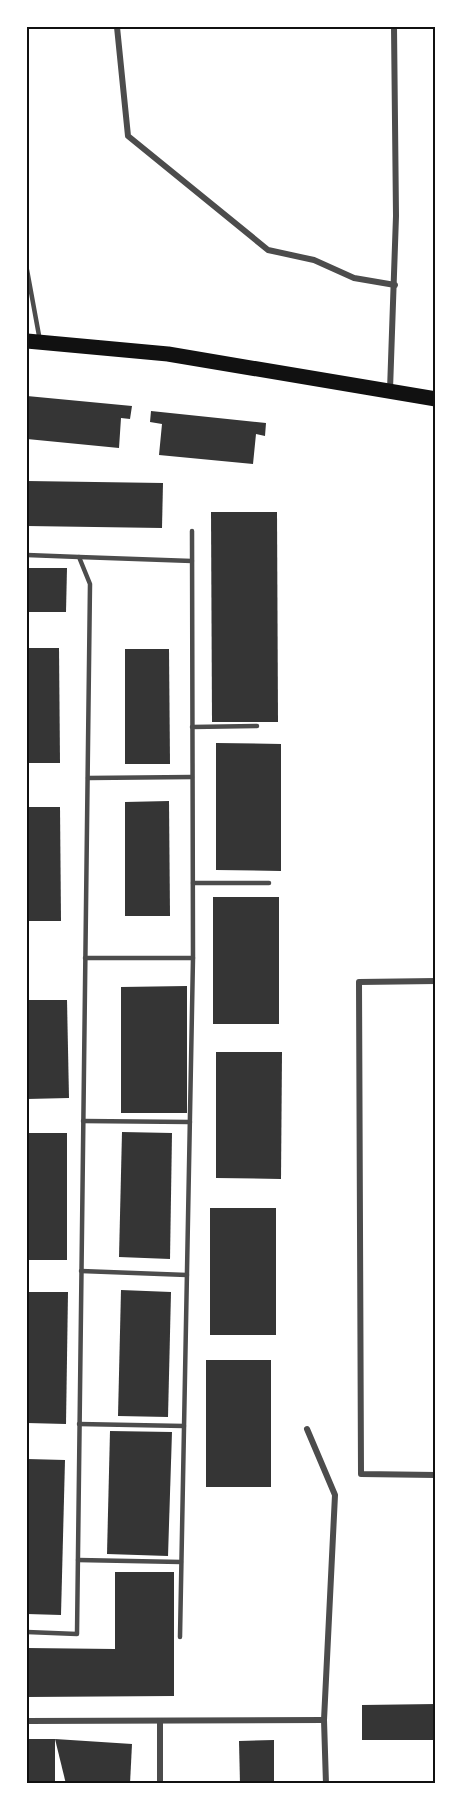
<svg xmlns="http://www.w3.org/2000/svg" width="463" height="1811" font-family="Commissioner,sans-serif">
<rect width="100%" height="100%" fill="#fff"/>
<g fill="#353535">
<path d="M 27,396 L 132,406 L 130,419 L 121,418 L 119,448 L 27,439 Z"/>
<path d="M 151,411 L 266,423 L 265,436 L 256,434 L 253,464 L 159,455 L 162,424 L 150,422 Z"/>
<path d="M 27,481 L 163,483 L 162,528 L 27,526 Z"/>
<path d="M 211,512 L 277,512 L 278,722 L 212,722 Z"/>
<path d="M 27,568 L 67,568 L 66,612 L 27,612 Z"/>
<path d="M 27,648 L 59,648 L 60,763 L 27,763 Z"/>
<path d="M 125,649 L 169,649 L 170,764 L 125,764 Z"/>
<path d="M 216,743 L 281,744 L 281,871 L 216,870 Z"/>
<path d="M 169,801 L 170,916 L 125,916 L 125,802 Z"/>
<path d="M 27,807 L 60,807 L 61,921 L 27,921 Z"/>
<rect x="213" y="897" width="66" height="127"/>
<path d="M 187,986 L 187,1113 L 121,1113 L 121,987 Z"/>
<path d="M 27,1000 L 67,1000 L 69,1098 L 27,1099 Z"/>
<path d="M 216,1052 L 282,1052 L 281,1179 L 216,1178 Z"/>
<path d="M 122,1132 L 172,1133 L 170,1259 L 119,1257 Z"/>
<rect x="27" y="1133" width="40" height="127"/>
<rect x="210" y="1208" width="66" height="127"/>
<path d="M 121,1290 L 171,1292 L 168,1417 L 118,1416 Z"/>
<path d="M 27,1292 L 68,1292 L 66,1424 L 27,1423 Z"/>
<rect x="206" y="1360" width="65" height="127"/>
<path d="M 110,1431 L 172,1432 L 168,1556 L 107,1554 Z"/>
<path d="M 27,1459 L 65,1460 L 61,1615 L 27,1614 Z"/>
<path d="M 115,1572 L 174,1572 L 174,1696 L 27,1697 L 27,1648 L 115,1649 Z"/>
<path d="M 436,1704 L 436,1740 L 362,1740 L 362,1705 Z"/>
<rect x="27" y="1739" width="28" height="45"/>
<path d="M 55,1739 L 132,1744 L 130,1784 L 66,1784 Z"/>
<path d="M 274,1740 L 274,1784 L 240,1784 L 239,1741 Z"/>
</g>
<g fill="none" stroke-linecap="round" stroke-linejoin="round">
<g stroke="#4c4c4c" stroke-width="4.5">
<path d="M 27,270 L 40,341"/>
<path d="M 27,555 L 79,557 L 90,584 L 77,1634 L 27,1632"/>
<path d="M 79,557 L 192,561"/>
<path d="M 192,727 L 257,726"/>
<path d="M 88,778 L 192,777"/>
<path d="M 193,883 L 269,883"/>
<path d="M 85,958 L 193,958"/>
<path d="M 83,1121 L 190,1122"/>
<path d="M 81,1271 L 187,1275"/>
<path d="M 79,1424 L 184,1426"/>
<path d="M 78,1560 L 181,1562"/>
<path d="M 180,1637 L 193,958 L 192,531"/>
</g>
<g stroke="#4c4c4c" stroke-width="6">
<path d="M 117,27 L 128,136 L 268,250 L 314,260 L 354,278 L 395,285"/>
<path d="M 390,390 L 396,216 L 394,27"/>
<path d="M 436,981 L 359,982 L 361,1474 L 436,1475"/>
<path d="M 307,1429 L 335,1495 L 324,1720 L 326,1784"/>
<path d="M 27,1721 L 324,1720"/>
<path d="M 160,1784 L 160,1721"/>
</g>
<path stroke="#111" stroke-width="15" d="M 27,341 L 168,354 L 436,399"/>
</g>
<rect width="463" height="1811" fill="none" stroke="#ffffff" stroke-width="57"/>
<rect x="28" y="28" width="406" height="1754" fill="none" stroke="#111" stroke-width="2"/>
</svg>
